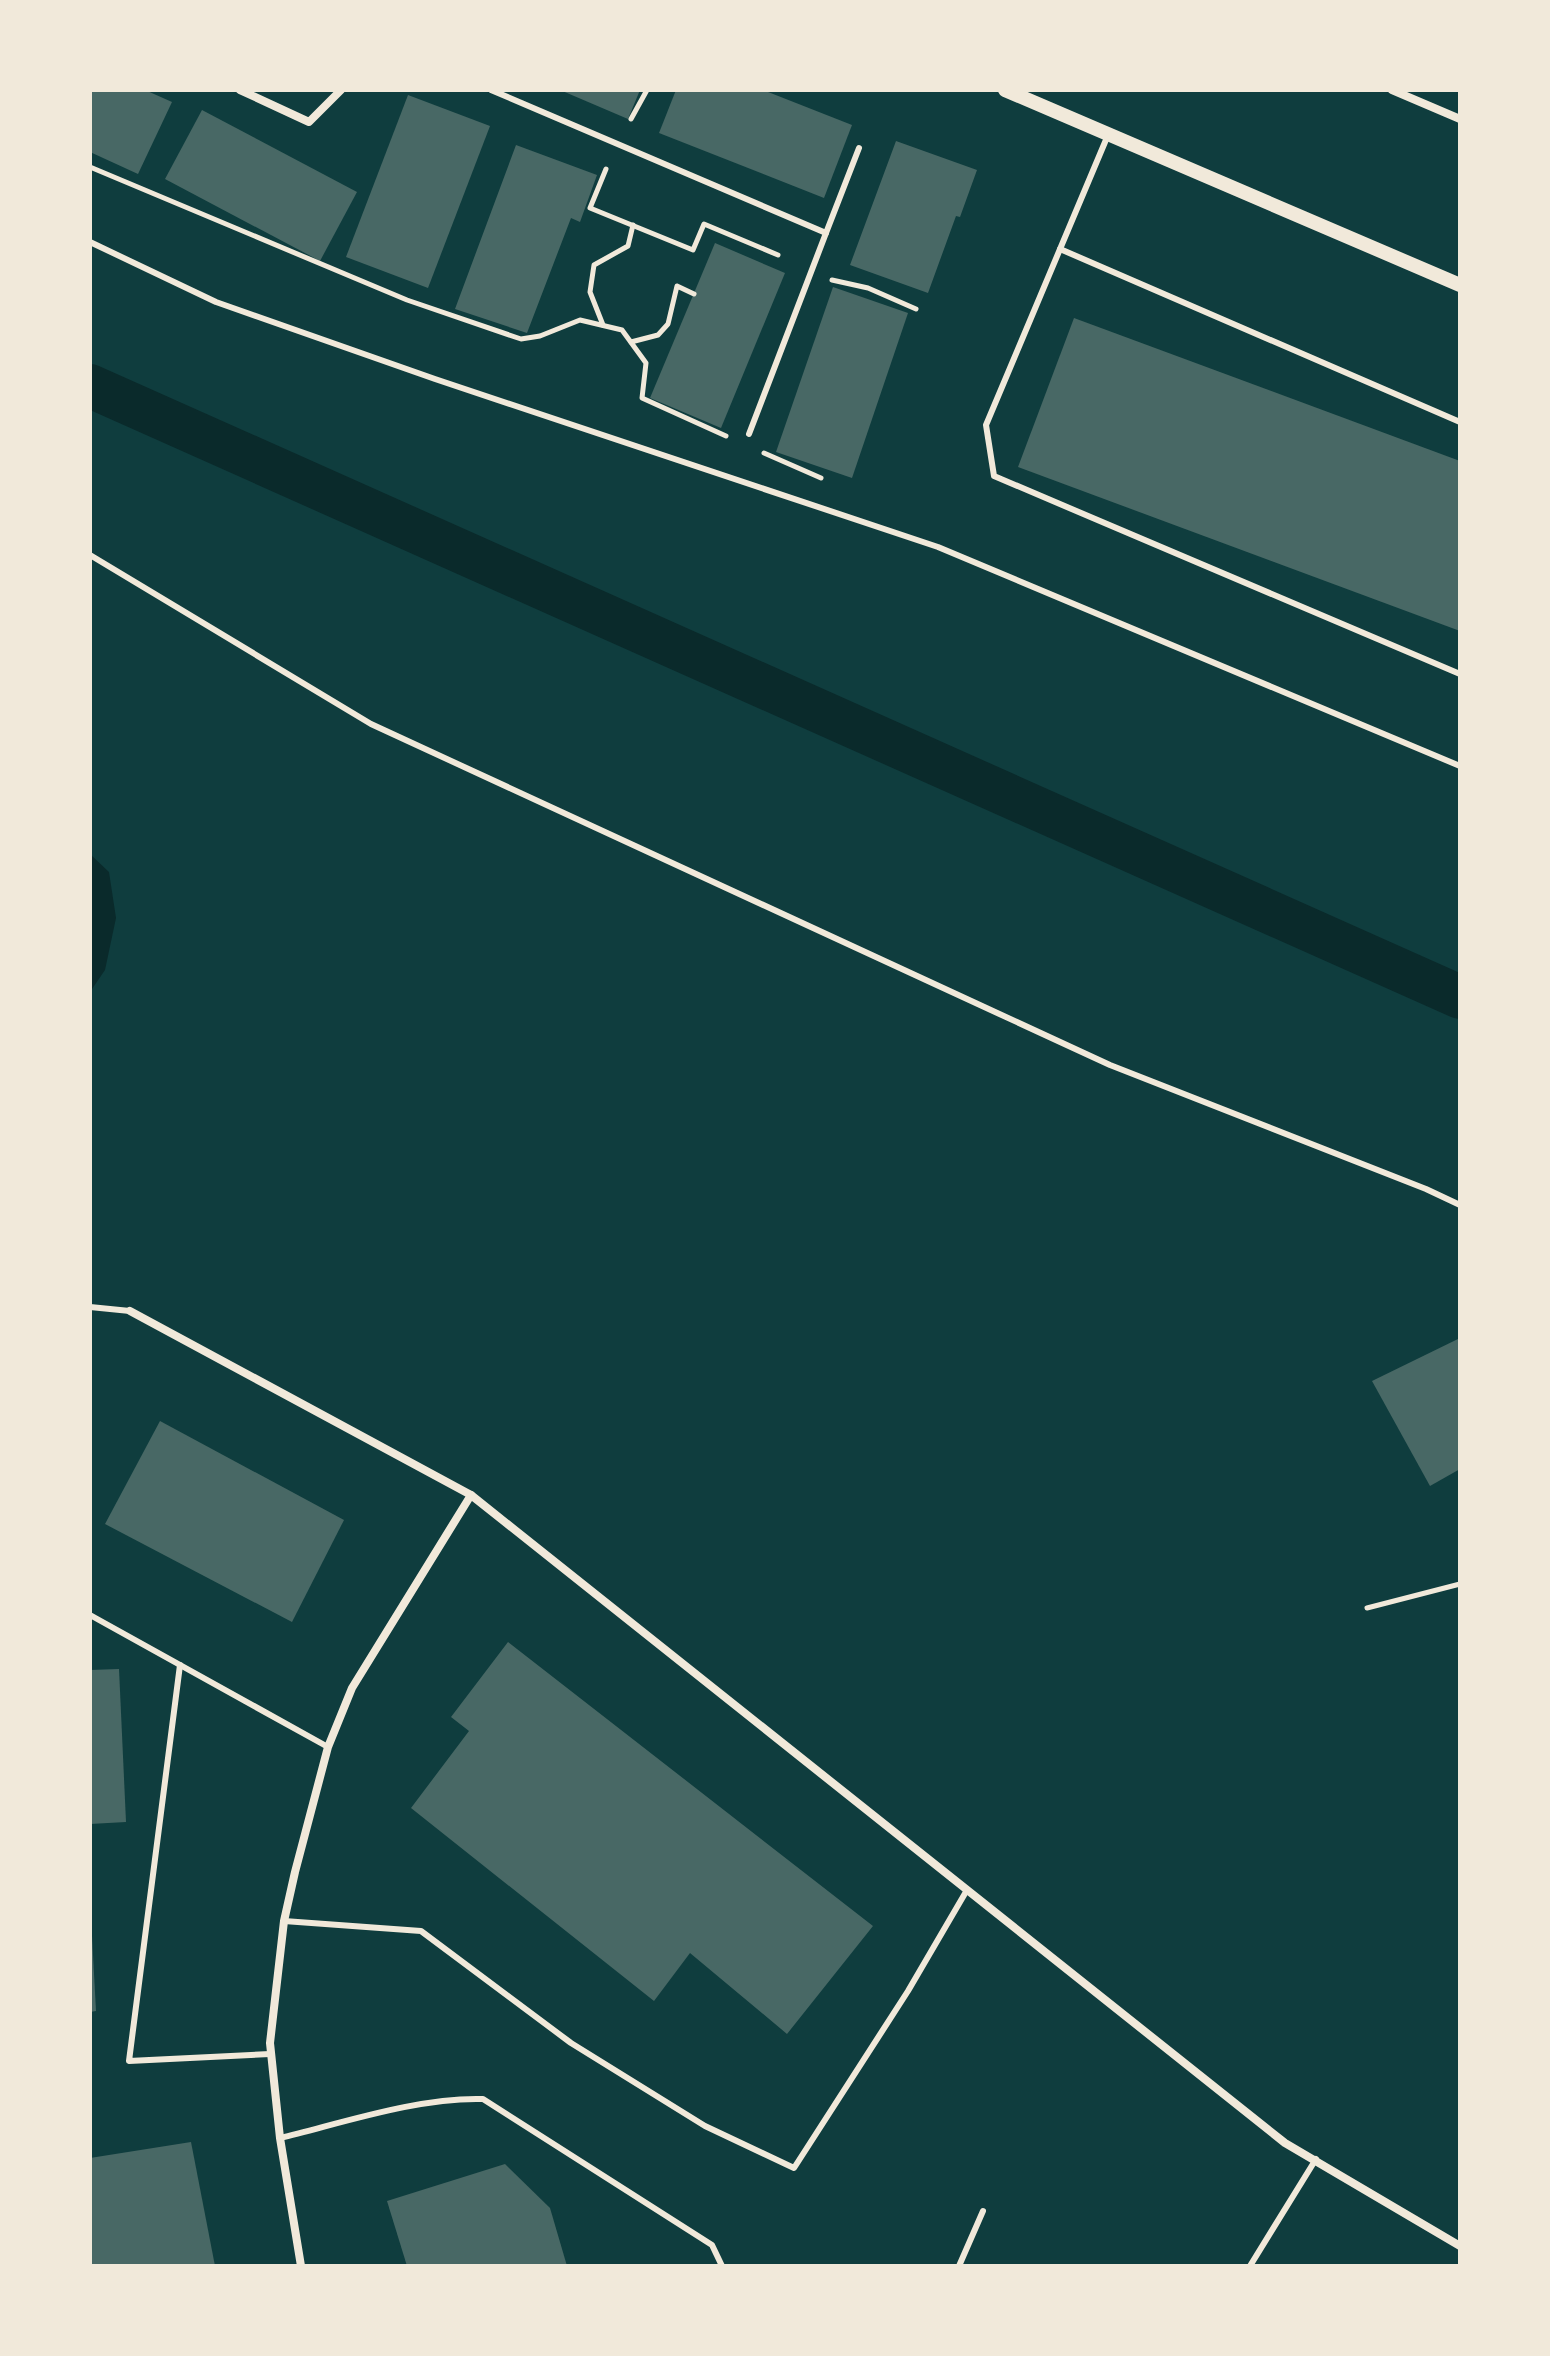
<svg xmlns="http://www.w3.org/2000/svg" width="1550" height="2356" font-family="'Roboto Serif',serif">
<rect width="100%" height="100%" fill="#0f3d3e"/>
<path fill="#0a2a2b" d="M 90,854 L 109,872 L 116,918 L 105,970 L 90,992 Z"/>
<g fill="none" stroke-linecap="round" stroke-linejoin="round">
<path stroke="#0a2a2b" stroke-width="44" d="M 90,386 L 1460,997"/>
</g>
<g fill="#486865">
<path d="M 90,90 L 145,90 L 172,102 L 138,174 L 90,152 Z"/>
<path d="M 560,90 L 640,90 L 628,119 Z"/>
<path d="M 676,90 L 763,90 L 852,125 L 824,198 L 659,133 Z"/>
<path d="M 408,95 L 490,126 L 428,288 L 346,257 Z"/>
<path d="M 202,110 L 357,192 L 320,261 L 165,179 Z"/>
<path d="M 896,141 L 977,170 L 960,217 L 956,216 L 928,293 L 850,265 Z"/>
<path d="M 516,145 L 597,175 L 580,222 L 571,218 L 527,333 L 455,309 Z"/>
<path d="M 715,243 L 785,273 L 721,428 L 650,398 Z"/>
<path d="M 833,287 L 908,313 L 852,478 L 776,452 Z"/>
<path d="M 1074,318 L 1460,461 L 1460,631 L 1018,467 Z"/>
<path d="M 1460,1338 L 1460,1469 L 1430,1486 L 1372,1381 Z"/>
<path d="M 160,1421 L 344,1520 L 292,1622 L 105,1524 Z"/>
<path d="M 508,1642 L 873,1926 L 787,2034 L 690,1953 L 654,2001 L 411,1808 L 469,1731 L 451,1717 Z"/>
<path d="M 119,1669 L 126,1822 L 90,1824 L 90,1670 Z"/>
<path d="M 90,1936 L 92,1936 L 96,2011 L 90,2012 Z"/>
<path d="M 191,2142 L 215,2266 L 90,2266 L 90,2158 Z"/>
<path d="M 505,2164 L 550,2208 L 567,2266 L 407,2266 L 387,2201 Z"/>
</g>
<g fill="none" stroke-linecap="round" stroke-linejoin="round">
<g stroke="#f1e9da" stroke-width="5">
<path d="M 631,119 L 647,90"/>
<path d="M 90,167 L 407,300 L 521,339 L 540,336 L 580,320 L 622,330 L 646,363 L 642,398 L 726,436"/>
<path d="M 606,169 L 590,208 L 693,250 L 704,224 L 778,255"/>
<path d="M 832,280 L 868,288 L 916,309"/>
<path d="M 603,325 L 590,292 L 594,265 L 628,246 L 633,225"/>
<path d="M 631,342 L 658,335 L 668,324 L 677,286 L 694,294"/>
<path d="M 764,453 L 821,478"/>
<path d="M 1367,1608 L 1460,1584"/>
</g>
<g stroke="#f1e9da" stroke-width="6">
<path d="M 491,90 L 826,233 L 859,148"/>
<path d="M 1108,135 L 986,425 L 994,476 L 1460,674"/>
<path d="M 90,242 L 216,302 L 435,379 L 938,547 L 1460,766"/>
<path d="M 1060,249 L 1460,422"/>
<path d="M 749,434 L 826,233"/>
<path d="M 90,555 L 371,724 L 1110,1065 L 1426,1189 L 1460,1205"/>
<path d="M 90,1307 L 130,1311"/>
<path d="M 90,1615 L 328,1747"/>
<path d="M 180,1665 L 129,2061 L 270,2054"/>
<path d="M 284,1921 L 421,1931 L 571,2043 L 705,2126 L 794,2168 L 908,1991 L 967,1890"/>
<path d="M 280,2138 C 342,2123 419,2097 483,2099 L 712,2245 L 722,2266"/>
<path d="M 959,2266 L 983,2211"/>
<path d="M 1250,2266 L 1316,2159"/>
</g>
<g stroke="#f1e9da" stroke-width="8">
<path d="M 240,90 L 309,122 L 341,90"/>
<path d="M 1392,90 L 1460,119"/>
<path d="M 130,1311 L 471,1495 L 1285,2143 L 1460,2246"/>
<path d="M 301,2266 L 280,2138 L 270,2043 L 284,1921 L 295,1872 L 328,1747 L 352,1688 L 471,1495"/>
</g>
<path stroke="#f1e9da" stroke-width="14" d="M 1005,90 L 1460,285"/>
</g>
<rect width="1550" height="2356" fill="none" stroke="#f1e9da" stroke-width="184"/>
</svg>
